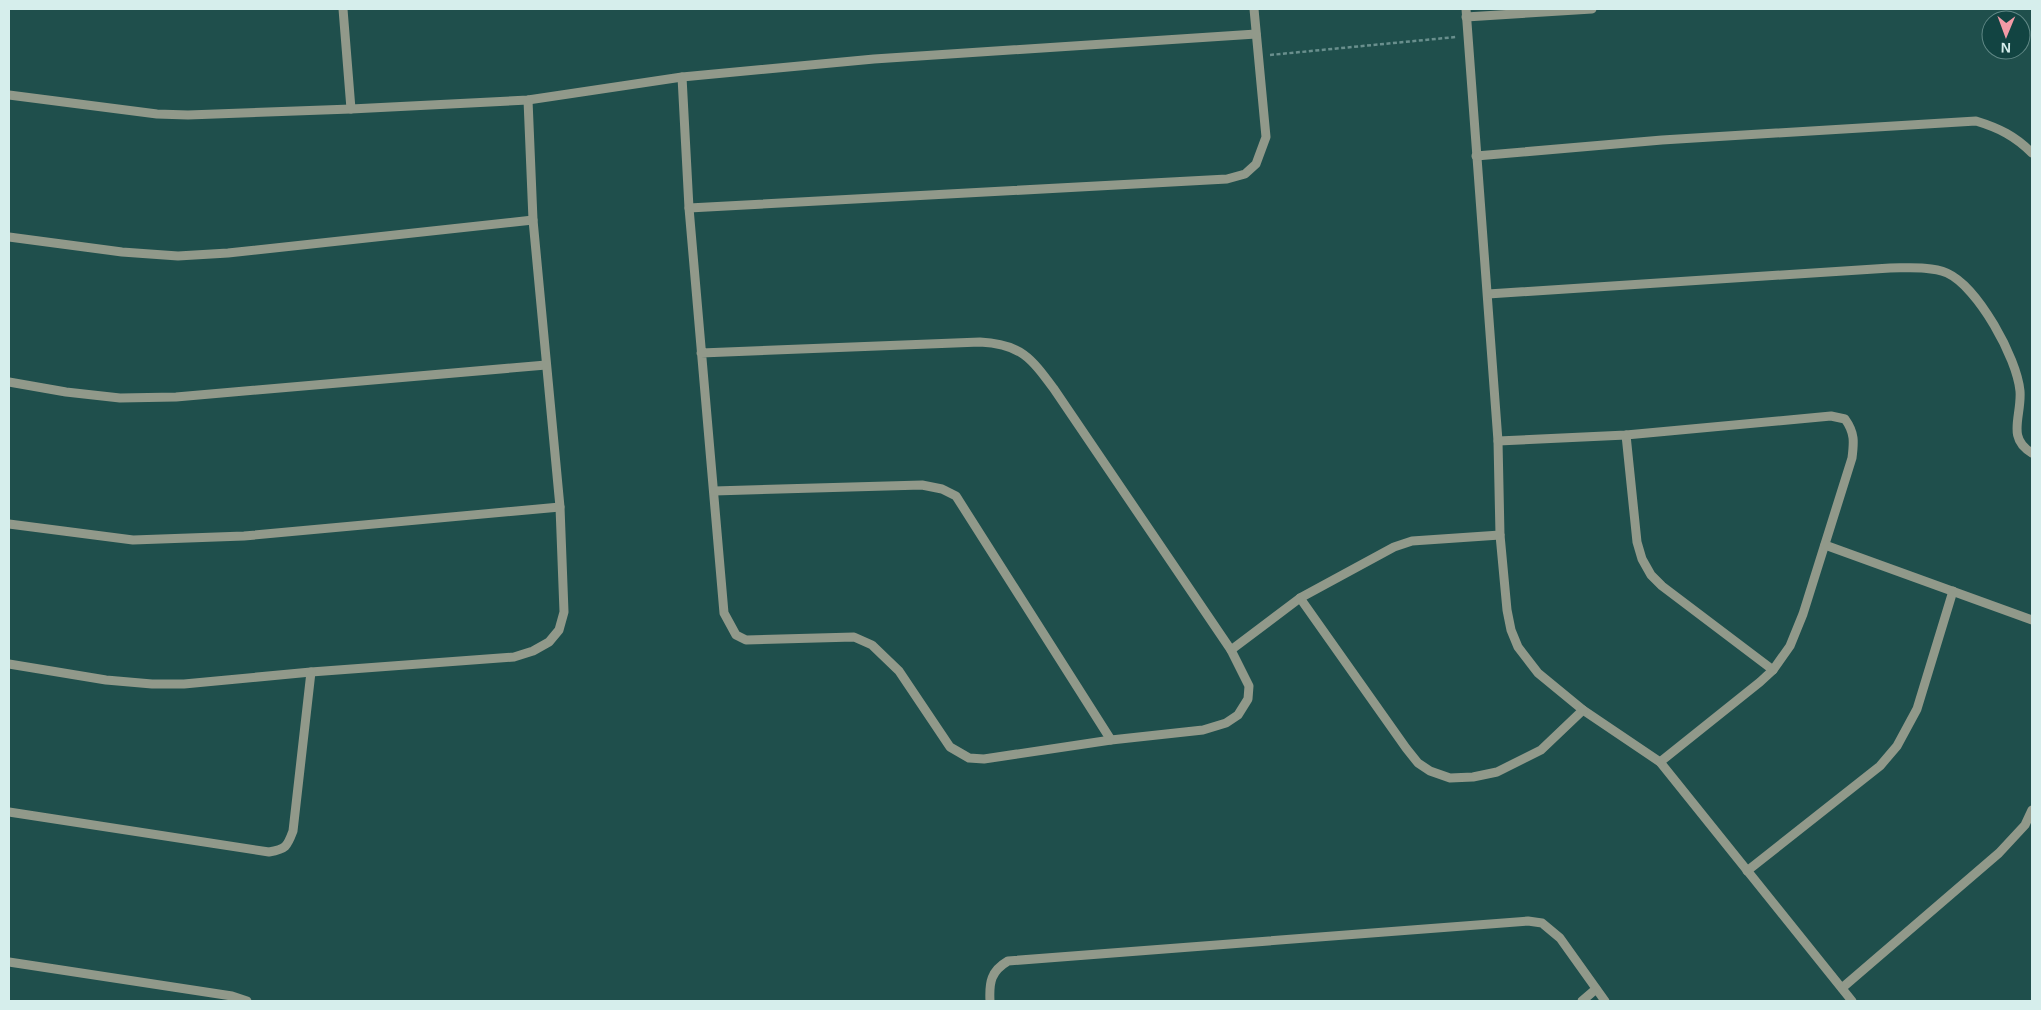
<svg xmlns="http://www.w3.org/2000/svg" width="2041" height="1010" font-family="Arial,sans-serif">
<rect width="100%" height="100%" fill="#1f4f4c"/>
<g fill="none" stroke-linecap="round" stroke-linejoin="round">
<path stroke="#698f8d" stroke-width="2.5" stroke-dasharray="4 2.5" stroke-linecap="butt" d="M 1270,55 L 1456,37"/>
<g stroke="#91998a" stroke-width="9">
<path d="M 343,9 L 351,109"/>
<path d="M 1466,9 L 1498,441 L 1500,535 L 1507,610 L 1511,630 L 1518,647 L 1538,673 L 1583,710 L 1660,762 L 1852,1001"/>
<path d="M 1466,17 L 1592,9"/>
<path d="M 682,77 L 689,208 L 724,613 L 736,635 L 746,640 L 854,637 L 872,645 L 899,671 L 950,747 L 969,758 L 984,759 L 1111,740 L 1203,730 L 1226,723 L 1238,715 L 1248,699 L 1249,686 L 1231,650 L 1054,389 C 1031,358 1021,344 980,342 L 701,353"/>
<path d="M 9,95 L 157,114 L 188,115 L 351,109 L 528,100 L 682,77 L 874,59 L 1256,34"/>
<path d="M 1476,156 L 1662,140 L 1976,121 C 1999,128 2015,136 2032,153"/>
<path d="M 689,208 L 1227,179 L 1245,174 L 1256,164 L 1266,137 L 1254,9"/>
<path d="M 9,237 L 122,252 L 178,256 L 228,253 L 533,220"/>
<path d="M 1488,294 L 1890,268 C 1908,268 1931,266 1947,273 C 1978,287 2017,358 2020,391 C 2022,416 2006,438 2032,453"/>
<path d="M 9,382 L 66,392 L 120,398 L 176,397 L 546,365"/>
<path d="M 1626,435 L 1637,542 L 1642,559 L 1651,575 L 1662,586 L 1773,670"/>
<path d="M 1498,441 L 1626,435 L 1831,416 L 1845,419 C 1855,433 1854,442 1852,458 L 1803,614 L 1790,646 L 1773,670 L 1760,682 L 1660,762"/>
<path d="M 714,491 L 922,485 L 942,489 L 956,496 L 1111,740"/>
<path d="M 9,524 L 133,540 L 244,536 L 560,507"/>
<path d="M 1825,545 L 2032,620"/>
<path d="M 1300,598 L 1406,748 L 1418,763 L 1430,771 L 1450,778 L 1473,777 L 1497,772 L 1541,750 L 1583,710"/>
<path d="M 1231,650 L 1300,598 L 1394,547 L 1412,541 L 1500,535"/>
<path d="M 9,664 L 106,680 L 152,684 L 184,684 L 311,672 L 514,657 L 533,651 L 549,642 L 559,630 L 564,612 L 560,507 L 533,220 L 528,100"/>
<path d="M 9,812 L 269,852 C 286,849 287,847 293,831 L 311,672"/>
<path d="M 1747,871 L 1880,766 L 1897,746 L 1917,709 L 1953,591"/>
<path d="M 9,962 L 232,996 L 247,1001"/>
<path d="M 1842,988 L 1999,853 L 2025,825 L 2032,810"/>
<path d="M 990,1001 C 989,982 991,971 1008,961 L 1528,921 L 1542,923 L 1560,938 L 1605,1001"/>
<path d="M 1582,1001 L 1596,989"/>
</g>
</g>
<rect width="2041" height="1010" fill="none" stroke="#d6eeec" stroke-width="20"/>
<g transform="translate(2006 35) rotate(181)"><circle r="24" fill="#124442" stroke="#608886"/>
<path d="M0-4L9 19L0 12L-9 19Z" fill="#f49aa6"/>
<text y="-8" font-size="14" font-weight="bold" text-anchor="middle" fill="#d6eeec">N</text>
</g>
</svg>
